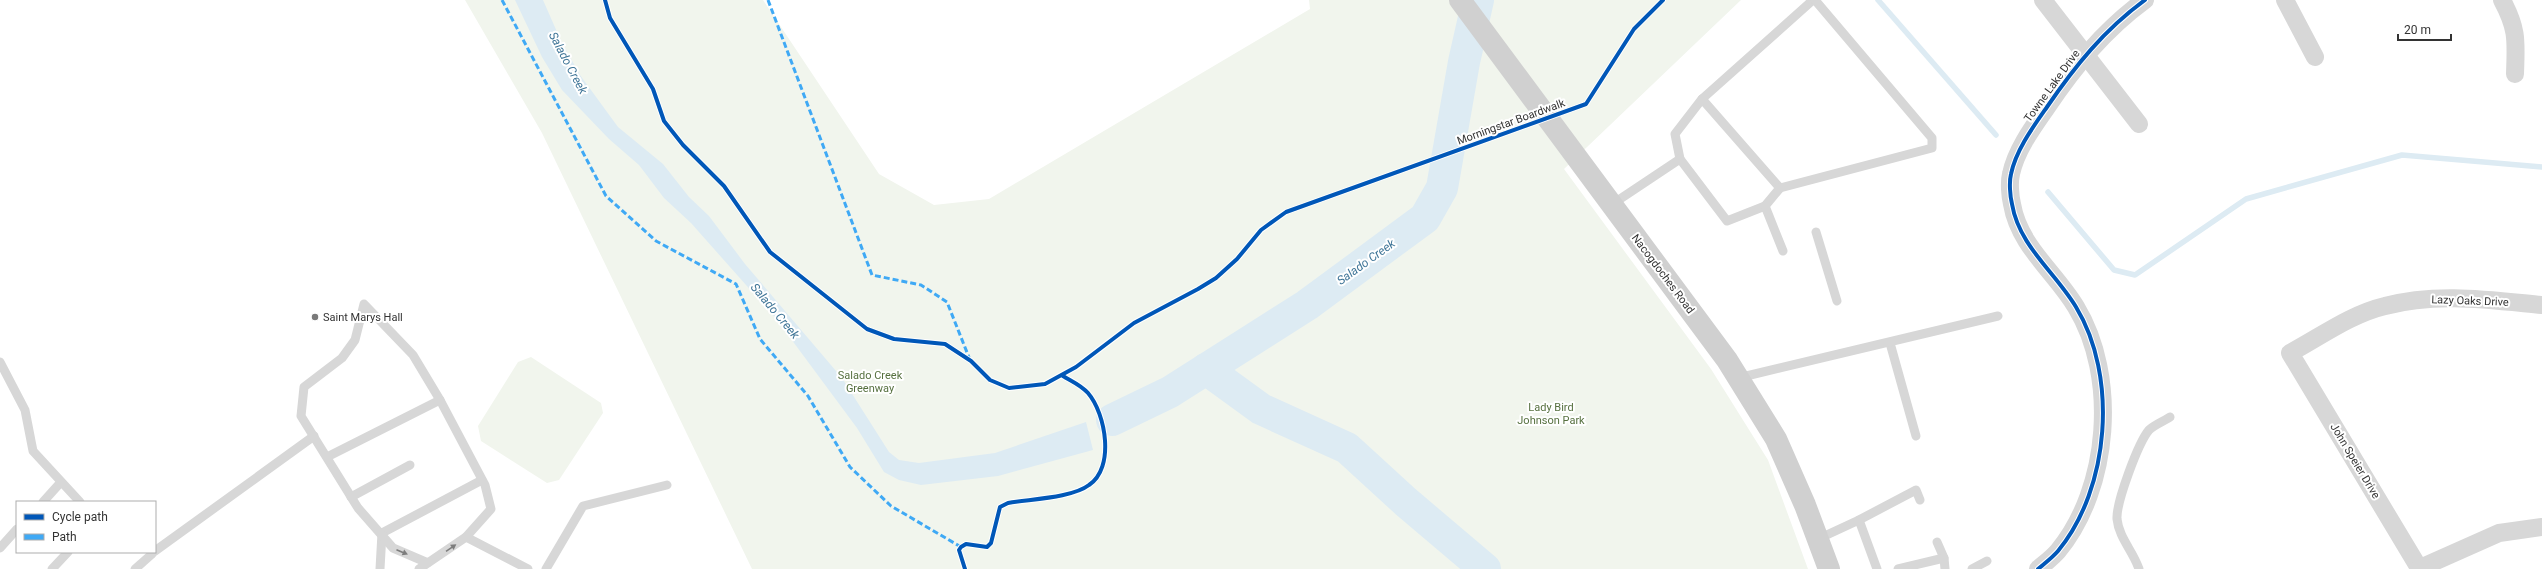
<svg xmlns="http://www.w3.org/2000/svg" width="2542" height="569" font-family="Roboto,sans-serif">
<rect width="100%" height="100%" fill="#fff"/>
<g fill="#f1f5ed">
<path d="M 465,0 L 763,0 L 879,174 L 934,205 L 989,199 L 1310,9 L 1309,0 L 1741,0 L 1564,169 L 1711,369 L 1768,460 L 1808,569 L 752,569 L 542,133 Z"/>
<path d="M 531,357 L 601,403 L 603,413 L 559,480 L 547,483 L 481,441 L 478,426 L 518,362 Z"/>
</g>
<path fill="#ddebf3" d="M 515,0 L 543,0 L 561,41 L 580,75 L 618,127 L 663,164 L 689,197 L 709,216 L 745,264 L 842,378 L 889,452 L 899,460 L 919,463 L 995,453 L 1086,422 L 1093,450 L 998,476 L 921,485 L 899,480 L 884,472 L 857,428 L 777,320 L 691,223 L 664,198 L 639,165 L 609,139 L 562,90 L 542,57 Z"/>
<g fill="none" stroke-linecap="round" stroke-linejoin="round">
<g stroke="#ddebf3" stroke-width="5.5">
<path d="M 1878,0 L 1996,135"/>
<path d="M 2048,192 L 2114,270 L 2135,275 L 2246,199 L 2402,155 L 2542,167"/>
</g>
<g stroke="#ddebf3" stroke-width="32">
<path d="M 1206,369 L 1261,409 L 1347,448 L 1406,502 L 1485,569"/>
<path d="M 1112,420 L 1170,392 L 1307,305 L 1425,218 L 1442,188 L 1464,62 L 1478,0"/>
</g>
<g stroke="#d7d7d7" stroke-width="9">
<path d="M 1702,99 L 1780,188"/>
<path d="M 1680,159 L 1675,134 L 1702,99 L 1813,0"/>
<path d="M 1611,205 L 1680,159 L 1727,221 L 1765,206 L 1783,251"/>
<path d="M 1765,206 L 1780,188 L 1932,148 L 1932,138 L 1815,0"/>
<path d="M 1816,232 L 1837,301"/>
<path d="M 1890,343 L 1916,436"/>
<path d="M 0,362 L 25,410 L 33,451 L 80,502"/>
<path d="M 1738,378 L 1998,316"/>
<path d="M 327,457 L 440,400"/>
<path d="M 351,497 L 410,465"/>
<path d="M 43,502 L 61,482"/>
<path d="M 1859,520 L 1916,490 L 1920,500"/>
<path d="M 382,533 L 482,480"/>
<path d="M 466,537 L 528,569"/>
<path d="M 1818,539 L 1859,520 L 1877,569"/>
<path d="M 1937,542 L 1944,558"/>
<path d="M 0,548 L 17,529"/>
<path d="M 155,551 L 314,436"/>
<path d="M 52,569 L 68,552"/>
<path d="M 135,569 L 152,554"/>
<path d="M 380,569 L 382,533"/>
<path d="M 419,569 L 466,537 L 491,509 L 485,485 L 440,400 L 413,355 L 364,304 L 355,340 L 342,358 L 304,387 L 301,416 L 358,508 L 393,548 L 428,563"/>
<path d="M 546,569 L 583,506 L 667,485"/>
<path d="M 1898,569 L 1944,558 L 1945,569"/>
<path d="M 1972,569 L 1987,561"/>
<path d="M 2139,569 C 2133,551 2119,538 2117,519 C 2116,503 2138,443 2149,430 C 2154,425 2164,421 2170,417"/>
</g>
<g stroke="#d7d7d7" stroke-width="18">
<path d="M 2043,0 L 2139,124"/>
<path d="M 2285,0 L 2315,57"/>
<path d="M 2502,0 C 2518,30 2516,41 2515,74"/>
<path d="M 2419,568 L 2290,353 C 2320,337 2351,314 2385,306 C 2436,292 2490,300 2542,305"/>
<path d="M 2038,569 C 2045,563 2052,558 2058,551 C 2110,488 2118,376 2076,307 C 2055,272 2019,246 2012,204 C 2010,196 2009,182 2011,174 C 2016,150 2033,127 2047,107 C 2075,66 2104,30 2145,0"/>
<path d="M 2418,569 L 2499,533 L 2542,527"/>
</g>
<path stroke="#d0d0d0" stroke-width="22" d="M 1460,0 L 1727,360 L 1776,439 L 1805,505 L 1829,569"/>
<g stroke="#3fa9f5" stroke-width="3" stroke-dasharray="6 3" stroke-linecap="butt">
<path d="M 502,0 L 606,196 L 656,241 L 736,284 L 760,339 L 808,396 L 850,467 L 891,506 L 961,547"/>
<path d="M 768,0 L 872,275 L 921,285 L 947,302 L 970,360"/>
</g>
<defs>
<g id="cycleway">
<path d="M 605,0 L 610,18 L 653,89 L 664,121 L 683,145 L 724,186 L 770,252 L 867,329 L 894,339 L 945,344 L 971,361 L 990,380 L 1009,388 L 1045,384 L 1076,367 L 1134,323 L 1198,289 L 1216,278 L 1237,259 L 1261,230 L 1286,212 L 1586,104 L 1634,29 L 1663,0"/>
<path d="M 965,569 L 959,550 L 961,547 L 966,544 L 987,547 L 991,543 L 1000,507 L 1008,503 C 1030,499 1072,498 1089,485 C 1115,468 1106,414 1088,393 C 1081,385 1071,381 1063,376"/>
<path d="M 2038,569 C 2045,563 2052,558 2058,551 C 2110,488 2118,376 2076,307 C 2055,272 2019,246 2012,204 C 2010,196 2009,182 2011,174 C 2016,150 2033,127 2047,107 C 2075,66 2104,30 2145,0"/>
</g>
</defs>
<use href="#cycleway" stroke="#fff" stroke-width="6"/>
<use href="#cycleway" stroke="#0057b8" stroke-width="4"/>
</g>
<defs><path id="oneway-solid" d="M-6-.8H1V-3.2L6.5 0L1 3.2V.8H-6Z"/></defs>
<g fill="#7d7d7d">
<use href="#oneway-solid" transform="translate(451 548) rotate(-34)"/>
<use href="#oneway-solid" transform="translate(402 552) rotate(23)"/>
</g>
<circle fill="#7a7a7a" stroke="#fff" stroke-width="1.5" cx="315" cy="317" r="4"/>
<g text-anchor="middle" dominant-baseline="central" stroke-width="4" stroke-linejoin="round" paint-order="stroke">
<g font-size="11" fill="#333" stroke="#fff">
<text transform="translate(2052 86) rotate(-54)">Towne Lake Drive</text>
<text transform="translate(1511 122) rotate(-20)">Morningstar Boardwalk</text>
<text transform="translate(1663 274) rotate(53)">Nacogdoches Road</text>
<text transform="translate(2470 301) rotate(2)">Lazy Oaks Drive</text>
<text transform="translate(2355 461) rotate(59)">John Speier Drive</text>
</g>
<g font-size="11" fill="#333" stroke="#fff" text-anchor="start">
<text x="323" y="317">Saint Marys Hall</text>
</g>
<g font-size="11" fill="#56703f" stroke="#fff">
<text x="870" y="375">Salado Creek<tspan x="870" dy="13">Greenway</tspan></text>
<text x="1551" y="407">Lady Bird<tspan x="1551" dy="13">Johnson Park</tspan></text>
</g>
<g font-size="12" font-style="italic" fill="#3f7597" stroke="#fff">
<text transform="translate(568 63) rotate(62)">Salado Creek</text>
<text transform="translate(1366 262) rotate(-36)">Salado Creek</text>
<text transform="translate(775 311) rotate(50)">Salado Creek</text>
</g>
</g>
<rect x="16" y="501" width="140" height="52" fill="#ffffff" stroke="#adadad"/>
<rect x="24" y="514" width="20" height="6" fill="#0057b8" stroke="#adadad"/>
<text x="52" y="521" font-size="12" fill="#333333">Cycle path</text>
<rect x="24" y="534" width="20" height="6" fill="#3fa9f5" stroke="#adadad"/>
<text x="52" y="541" font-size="12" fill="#333333">Path</text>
<path d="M2398 34v6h53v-6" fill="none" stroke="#333333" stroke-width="2"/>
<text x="2404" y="34" font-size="12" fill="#333333" stroke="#ffffff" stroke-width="3" paint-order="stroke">20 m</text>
</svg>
